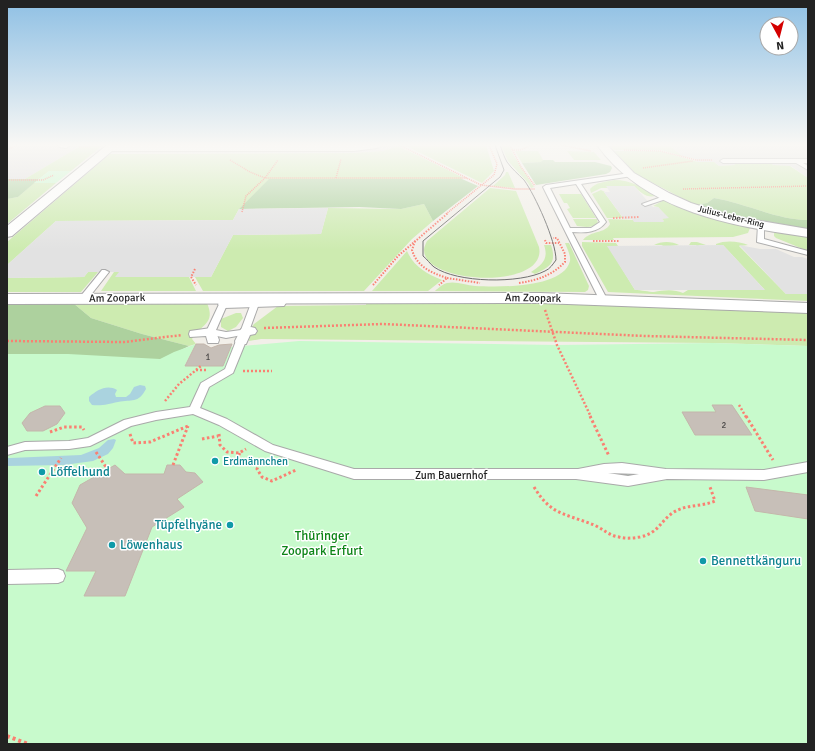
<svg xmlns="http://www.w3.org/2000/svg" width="815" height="751" font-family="Signika,sans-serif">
<rect width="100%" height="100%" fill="#f2efe9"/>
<g fill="#e0dfdf">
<path d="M 7,145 L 82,145 L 25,179 L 7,179 Z"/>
<path d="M 103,145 L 401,145 L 383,151 L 355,153 L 93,153 Z"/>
<path d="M 669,145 L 808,145 L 808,178 L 791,166 L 735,165 L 719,166 L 714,162 L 697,162 L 695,159 L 682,156 Z"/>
</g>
<g fill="#cdebb0">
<path d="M 82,145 L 103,145 L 71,171 L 49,171 L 39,179 L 25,179 Z"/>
<path d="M 404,145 L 486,145 L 494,171 L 482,183 Z"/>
<path d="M 501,145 L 509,145 L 514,156 L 534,187 L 531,188 L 528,183 L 508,161 Z"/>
<path d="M 609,145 L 669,145 L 682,156 L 661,150 L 614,150 Z"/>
<path d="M 398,146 L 462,177 L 462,179 L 270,179 L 239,209 L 233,220 L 56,221 L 7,265 L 7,242 L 110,154 L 355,153 L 383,151 Z"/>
<path d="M 515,151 L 538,151 L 543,160 L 542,162 L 522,163 Z"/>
<path d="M 567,151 L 594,152 L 601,160 L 574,160 Z"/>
<path d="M 614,151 L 660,151 L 698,162 L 714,162 L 719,166 L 735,165 L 734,163 L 770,163 L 773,165 L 790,166 L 808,178 L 808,220 C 777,220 745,203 714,198 L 707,203 L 695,205 L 636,174 Z"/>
<path d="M 506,172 L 508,172 L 515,188 L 493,186 L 505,175 Z"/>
<path d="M 614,180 C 631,180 644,188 659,195 C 648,199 642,194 634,186 L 607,187 L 608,188 L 601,188 L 591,193 L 590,189 C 596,182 605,182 614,180 Z"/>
<path d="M 34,183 L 56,183 L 7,224 L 7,199 L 18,197 Z"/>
<path d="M 490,188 L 516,191 L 539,247 C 548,290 424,285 424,250 C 424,247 426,243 427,241 Z"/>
<path d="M 601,190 L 605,192 L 604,192 L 623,218 L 607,218 L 592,194 Z"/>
<path d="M 559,194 L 581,194 L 596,218 L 573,218 L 567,209 L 570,208 L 567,203 L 564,203 Z"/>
<path d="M 664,200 L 669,200 L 743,224 L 750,228 L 748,233 L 733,237 L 613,238 L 614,240 L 583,240 C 591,230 605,234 610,224 L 608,219 L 664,221 L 661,218 L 668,218 L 658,207 L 653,206 Z"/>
<path d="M 424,204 L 433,221 L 412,239 L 364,291 L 203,291 L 195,277 L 211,277 L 233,235 L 321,234 L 328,208 L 401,209 Z"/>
<path d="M 573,219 L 597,219 L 598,224 C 592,228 584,227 577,226 Z"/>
<path d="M 780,231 L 808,236 L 808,251 L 776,238 L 774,236 L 774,233 Z"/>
<path d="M 582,242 L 616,243 L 618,246 L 608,246 L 635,290 C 641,290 649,292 654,292 C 664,290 674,289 683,293 L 688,290 L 698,290 L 662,245 L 654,245 C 661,241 672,241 679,245 L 671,246 L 706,290 L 735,289 L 696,245 L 689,245 L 691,242 L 697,242 L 706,245 L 698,245 L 765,290 L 723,245 L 716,245 L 716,244 C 725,240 739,241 748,245 L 739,246 L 786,294 L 808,294 L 808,301 L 608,292 L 582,246 Z"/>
<path d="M 565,243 L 569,243 L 589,286 L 588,290 L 585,292 L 435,291 C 438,288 443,284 447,283 C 456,281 466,285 475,286 C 497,287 563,289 570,261 C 571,256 567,248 565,243 Z"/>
<path d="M 544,245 L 551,245 C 557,263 550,267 535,274 L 531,272 C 542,265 549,259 544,245 Z"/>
<path d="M 407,251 C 414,267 427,274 442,280 L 428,291 L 372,291 Z"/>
<path d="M 88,272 L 98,272 L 81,292 L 7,292 L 7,278 L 84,277 Z"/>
<path d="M 114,272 L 120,272 L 116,277 L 189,277 L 196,291 L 101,291 Z"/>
<path d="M 366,301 L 560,302 L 808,311 L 808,346 L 713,343 L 261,339 L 249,341 L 251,328 L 254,324 L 278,306 L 366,305 Z"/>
<path d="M 73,303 L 207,303 C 216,324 201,324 192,339 L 196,344 L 189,346 L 142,334 L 91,318 Z"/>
<path d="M 236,313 L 241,313 L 243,318 L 236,327 L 228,331 L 221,327 L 221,319 Z"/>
</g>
<g fill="#add19e">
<path d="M 543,160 L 553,160 L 555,162 L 595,162 L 611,166 L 612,168 L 610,172 L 606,174 L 536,185 L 522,163 L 541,162 Z"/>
<path d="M 7,179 L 39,179 L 18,197 L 7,199 Z"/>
<path d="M 269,179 L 462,179 L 478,186 L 433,221 L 424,204 L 401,209 L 359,207 L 239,209 Z"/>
<path d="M 714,198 C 745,203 777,220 808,220 L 808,229 L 733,215 L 695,205 L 707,203 Z"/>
<path d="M 7,303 L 73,303 L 91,318 L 142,334 L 189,346 L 7,438 Z"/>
</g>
<g fill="#c8facc">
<path d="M 49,171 L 71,171 L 56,183 L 34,183 Z"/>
<path d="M 299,341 L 557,345 L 713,343 L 808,346 L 808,744 L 7,744 L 7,354 L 68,354 L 160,359 L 174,352 L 196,344 L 185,365 L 223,366 L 231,347 Z"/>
</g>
<g fill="#e2e2e2">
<path d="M 606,186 L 634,186 L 653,207 L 658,207 L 669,218 L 662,219 L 664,222 L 634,222 L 632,219 L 624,219 L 604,192 L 610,192 Z"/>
<path d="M 328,208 L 321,234 L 233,235 L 211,277 L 115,277 L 119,272 L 88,272 L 84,277 L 7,278 L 7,265 L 56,221 L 233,220 L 239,209 Z"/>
<path d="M 723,245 L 765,290 L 635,290 L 607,246 Z"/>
<path d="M 739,245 L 760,249 L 776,249 L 794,257 L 802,257 L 808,259 L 808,294 L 786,294 Z"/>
</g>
<g fill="#aad3df">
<path d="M 140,385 L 145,386 L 146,389 C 138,404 132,399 118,402 C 108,404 103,406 92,405 L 89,401 L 89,397 C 97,390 107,384 117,390 L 115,394 L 116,397 L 126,397 L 130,394 L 134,387 Z"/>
<path d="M 114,439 L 116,440 L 113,448 L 108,454 L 93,461 L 64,465 L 7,466 L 7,458 L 10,458 L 81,455 L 99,448 L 108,440 Z"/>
</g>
<g fill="#c7bfb8" stroke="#c4b6ab">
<path d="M 196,344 L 204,344 L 211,348 L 219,345 L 232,344 L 223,366 L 185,366 Z"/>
<path d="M 712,405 L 732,405 L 752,435 L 695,435 L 682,412 L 716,412 Z"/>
<path d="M 45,406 L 60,406 L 65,413 L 57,424 L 43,431 L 27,431 L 22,423 L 30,413 Z"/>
<path d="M 115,465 L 125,474 L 164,474 L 167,465 L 180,465 L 186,472 L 195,473 L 203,482 L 177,499 L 184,507 L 152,527 L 125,596 L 84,596 L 96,571 L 66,571 L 87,528 L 72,503 L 80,485 Z"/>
<path d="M 746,487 L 808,495 L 808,519 L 755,511 Z"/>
</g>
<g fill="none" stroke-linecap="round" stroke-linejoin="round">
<defs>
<g id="service">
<path d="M 808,159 L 808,163 L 803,163 L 808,166 L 808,170 L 796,163 L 723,163 L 720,161 L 723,159 Z"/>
<path d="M 630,173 L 632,174 L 632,176 L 581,184 L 606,222 C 598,233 585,233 572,232 L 607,299 L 603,302 L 599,299 L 543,187 L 546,185 ZM 576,184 L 600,222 L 591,228 L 570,228 L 550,188 Z"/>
<path d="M 667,195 L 669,196 L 669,198 L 645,206 L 642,204 Z"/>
<path d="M 761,223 L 764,225 L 764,239 L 808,251 L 808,255 L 757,242 L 758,225 Z"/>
<path d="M 102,270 L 105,270 L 109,272 L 86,301 L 80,301 L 79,299 L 80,297 Z"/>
<path d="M 226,295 L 230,298 L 216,330 L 226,332 L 241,330 L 253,298 L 257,295 L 261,298 L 248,334 L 226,338 L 208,334 L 206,332 L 222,298 Z"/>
<path d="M 241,338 L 246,341 L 233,373 L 209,387 L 200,408 L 227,419 L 273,445 L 354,469 L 578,469 L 604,464 L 622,463 L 666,469 L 764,470 L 808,462 L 808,472 L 764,480 L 667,479 L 628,486 L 576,479 L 354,479 L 265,451 L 219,425 L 193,414 L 156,420 L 131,426 L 90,446 L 69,449 L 25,450 L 7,455 L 7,447 L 25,442 L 69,441 L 88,438 L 124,420 L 156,412 L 190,407 L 201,383 L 225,369 L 236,341 ZM 608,473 L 639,474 L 628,476 Z"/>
<path d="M 58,569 L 63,571 L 65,576 L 63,581 L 58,583 L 7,584 L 7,570 Z"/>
</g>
<g id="pedestrian">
<path d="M 280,299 L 284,300 L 286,303 L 284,306 L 224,308 L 220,307 L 218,304 L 220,301 L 224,300 Z"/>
<path d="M 251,327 L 255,328 L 257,331 L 255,334 L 250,335 L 246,344 L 236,344 L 235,341 L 241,329 Z"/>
<path d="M 211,328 L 215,329 L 219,340 L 218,343 L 208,343 L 206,336 L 190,337 L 189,334 L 190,331 Z"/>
</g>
<g id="minor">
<path d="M 58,145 L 71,145 L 66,148 L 60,147 Z"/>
<path d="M 107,145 L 382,145 L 377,148 L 354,151 L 112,151 L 12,236 L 7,237 L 7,226 Z"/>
<path d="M 597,145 L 607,145 L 634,173 L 669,193 L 691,203 L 732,216 L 808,229 L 808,237 C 732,226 645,212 597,145 Z"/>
<path d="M 540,293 L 808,303 L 808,313 L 540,303 L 7,304 L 7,294 Z"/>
</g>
</defs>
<use href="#service" stroke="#a9a9a9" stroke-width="2"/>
<use href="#pedestrian" stroke="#a9a9a9" stroke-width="2"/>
<use href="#minor" stroke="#a9a9a9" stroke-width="2"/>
<g stroke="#fa8072" stroke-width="1.5" stroke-dasharray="1 1" stroke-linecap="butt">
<path d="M 399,145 L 481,185 L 515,189 L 535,189"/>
<path d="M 510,145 L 521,167 L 535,186"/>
<path d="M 561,145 L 591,151"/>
<path d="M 79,147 L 90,147"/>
<path d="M 7,150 L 17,145"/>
<path d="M 512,150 L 520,150 L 532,145"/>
<path d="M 624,150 L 660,151 L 696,160 L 712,160"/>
<path d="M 230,160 L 250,172 L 265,178 L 278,160"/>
<path d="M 643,168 L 693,161"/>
<path d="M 336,178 L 341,159"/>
<path d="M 7,180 L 43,180 L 54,175"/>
<path d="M 683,189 L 808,186"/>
<path d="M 242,212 L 246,196 L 265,178 L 467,178"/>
<path d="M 446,214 L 494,175 L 497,164 L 489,145"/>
</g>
<g stroke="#fa8072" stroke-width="2" stroke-dasharray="1.5 1.5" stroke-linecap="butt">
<path d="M 613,218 L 639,217"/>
<path d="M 545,240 L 546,243 L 559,243"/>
<path d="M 415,241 L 412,250 C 417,267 432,273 447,278 L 439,285"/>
<path d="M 593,241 L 620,241"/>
<path d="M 195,269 L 191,277 L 196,285"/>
<path d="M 447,278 L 480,283"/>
<path d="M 519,283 C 538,280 551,276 565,262 L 565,254 L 557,238 L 553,238"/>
<path d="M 373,285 L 398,256 L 448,213"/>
</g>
<g stroke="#fa8072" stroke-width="2.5" stroke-dasharray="2 2" stroke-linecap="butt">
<path d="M 545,310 L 557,345 L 591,417"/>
<path d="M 264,328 L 383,324 L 645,336 L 808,340"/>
<path d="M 7,341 L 124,342 L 182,335"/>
<path d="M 196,370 L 206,370"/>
<path d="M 243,371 L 272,371"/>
<path d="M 165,401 L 179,384 L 201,366"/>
<path d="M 739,405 L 746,417"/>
</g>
<g stroke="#fa8072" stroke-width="3" stroke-dasharray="2.5 2.5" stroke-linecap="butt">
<path d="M 590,416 L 609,456"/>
<path d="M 746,416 L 773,460"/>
<path d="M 50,432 L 64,427 L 82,427 L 84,430"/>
<path d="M 130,434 L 133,443 L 150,442 L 188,426"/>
<path d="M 219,434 L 220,445 L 227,452 L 239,453 L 246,449"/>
<path d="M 202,439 L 218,436"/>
<path d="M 96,452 L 108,470"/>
<path d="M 239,453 L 240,460"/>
<path d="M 261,458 L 257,469 L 262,477 L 272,481 L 296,470"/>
<path d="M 173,465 L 188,426"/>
<path d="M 534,487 C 539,495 544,502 552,508 C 564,516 580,519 594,525 C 603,529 610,536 619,537 C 626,539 633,538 640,537 C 659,533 660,521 674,512 C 687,504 702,507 715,501 L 710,487"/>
<path d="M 36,496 L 61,458"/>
</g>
<path stroke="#fa8072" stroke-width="4" stroke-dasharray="3 3" stroke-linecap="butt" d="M 7,736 L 28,744"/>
<use href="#service" fill="#fff" fill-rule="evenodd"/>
<use href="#pedestrian" fill="#fff" fill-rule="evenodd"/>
<use href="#minor" fill="#fff" fill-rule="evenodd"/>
<path stroke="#707070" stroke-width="1" d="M 495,145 L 504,170 L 500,177 L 423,241 L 423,256 C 427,259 430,264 434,267 C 457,283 520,284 545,271 C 550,269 553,264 556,260 C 556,241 535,195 524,180 C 518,174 512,169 507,162 C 504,157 502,150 500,145"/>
</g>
<linearGradient id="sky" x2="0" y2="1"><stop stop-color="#8fc0e4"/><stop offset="0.58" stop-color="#f9f8f5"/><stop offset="1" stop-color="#f9f8f5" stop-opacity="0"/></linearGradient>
<rect width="815" height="250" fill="url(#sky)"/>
<g fill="#0f9aa8" stroke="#fff" stroke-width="1.5">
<circle cx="215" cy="461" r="4"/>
<circle cx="42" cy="472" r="4"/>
<circle cx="230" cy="525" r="4"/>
<circle cx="112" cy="545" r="4"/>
<circle cx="703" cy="561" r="4"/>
</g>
<g text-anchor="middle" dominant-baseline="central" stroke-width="3" stroke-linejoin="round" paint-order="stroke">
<g font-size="9" fill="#222" stroke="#fff">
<text transform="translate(731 217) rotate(14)">Julius-Leber-Ring</text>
</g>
<g font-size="9" fill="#4b4948">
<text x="208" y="357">1</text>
<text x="724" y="425">2</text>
</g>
<g font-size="11" fill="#222" stroke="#fff">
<text transform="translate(117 298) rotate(-1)">Am Zoopark</text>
<text transform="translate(533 298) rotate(1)">Am Zoopark</text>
<text x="451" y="475">Zum Bauernhof</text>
</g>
<g font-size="11" fill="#0d838f" stroke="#fff" text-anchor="start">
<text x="223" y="461">Erdmännchen</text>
</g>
<g font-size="13" fill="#0d838f" stroke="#fff" text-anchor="start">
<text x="50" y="472">Löffelhund</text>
<text x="222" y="525" text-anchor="end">Tüpfelhyäne</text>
<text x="120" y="545">Löwenhaus</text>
<text x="711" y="561">Bennettkänguru</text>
</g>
<g font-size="13" fill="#0c8416" stroke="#fff">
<text x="322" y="536">Thüringer<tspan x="322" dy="15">Zoopark Erfurt</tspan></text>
</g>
</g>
<rect width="815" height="751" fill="none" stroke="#222222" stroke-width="16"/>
<g transform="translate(779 36) rotate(173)"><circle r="19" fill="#ffffff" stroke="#a7a7a7"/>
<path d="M0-3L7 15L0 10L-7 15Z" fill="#d40000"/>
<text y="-6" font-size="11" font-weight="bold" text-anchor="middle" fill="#222222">N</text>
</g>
</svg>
